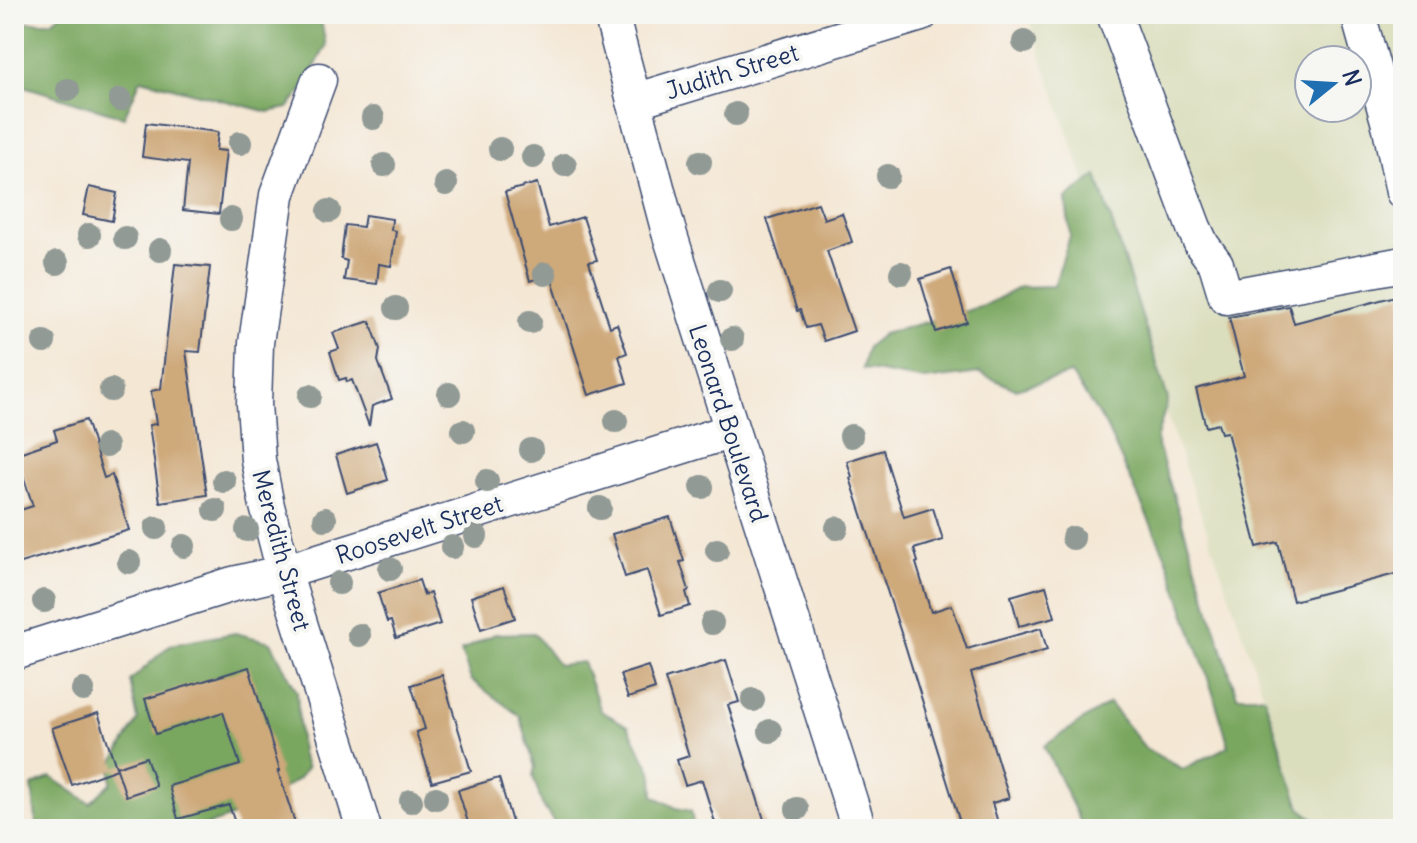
<svg xmlns="http://www.w3.org/2000/svg" width="1417" height="843" font-family="Delius,sans-serif">
<rect width="100%" height="100%" fill="#f6f6f2"/>
<filter id="ink" filterUnits="userSpaceOnUse"><feTurbulence type="fractalNoise" baseFrequency=".0125" numOctaves="2"/><feDisplacementMap in="SourceGraphic" scale="16" xChannelSelector="R" yChannelSelector="G"/><feConvolveMatrix kernelMatrix="1 2 1 2 8 2 1 2 1" color-interpolation-filters="sRGB"/></filter>
<filter id="wash" filterUnits="userSpaceOnUse"><feTurbulence type="fractalNoise" baseFrequency=".006" numOctaves="4" result="noise"/><feDisplacementMap in="SourceGraphic" scale="32" xChannelSelector="R" yChannelSelector="G"/><feGaussianBlur stdDeviation="1.8" result="paint"/><feColorMatrix in="noise" values="0 0 0 0 0 0 0 0 0 0 0 0 0 0 0 0 0 1.4 0 .05"/><feComposite in="paint" operator="in"/></filter>
<g filter="url(#wash)">
<rect width="100%" height="100%" fill="#f4e7d4"/>
<path fill="#dbdebd" fill-rule="evenodd" d="M 1027,14 L 1403,14 L 1403,829 L 1328,829 L 1300,808 L 1256,672 ZM 1309,60 L 1357,60 L 1357,108 L 1309,108 Z"/>
<g fill="#7aa760" stroke="#4a6b5f" stroke-width="2">
<path d="M 61,14 L 320,14 L 326,46 L 303,89 L 288,108 L 268,112 L 141,79 L 124,117 L 14,83 L 14,22 L 51,22 Z"/>
<path d="M 1097,175 L 1168,399 L 1156,440 L 1237,696 L 1264,696 L 1300,808 L 1328,829 L 1084,829 L 1044,746 L 1109,703 L 1146,749 L 1183,769 L 1229,746 L 1212,690 L 1166,557 L 1106,426 L 1071,374 L 1015,389 L 980,373 L 925,380 L 862,369 L 867,347 L 883,334 L 984,306 L 1020,287 L 1054,286 L 1070,236 L 1066,199 Z"/>
<path d="M 235,633 L 271,642 L 297,692 L 301,754 L 307,768 L 298,779 L 251,810 L 197,829 L 37,829 L 32,786 L 51,777 L 90,803 L 111,783 L 111,766 L 138,720 L 130,681 L 170,645 Z"/>
<path d="M 534,633 L 558,665 L 583,662 L 601,711 L 628,726 L 653,775 L 654,796 L 676,808 L 691,811 L 694,829 L 558,829 L 542,804 L 533,776 L 535,767 L 520,716 L 471,680 L 461,651 L 495,634 Z"/>
</g>
<g id="blocks">
<g fill="#cea97a">
<path d="M 146,123 L 218,132 L 216,150 L 226,151 L 219,214 L 183,210 L 188,163 L 142,157 Z"/>
<path d="M 537,183 L 549,227 L 583,217 L 597,260 L 589,262 L 610,327 L 617,324 L 627,353 L 619,356 L 627,383 L 589,395 L 550,274 L 530,281 L 505,192 Z"/>
<path d="M 89,187 L 117,193 L 112,221 L 83,215 Z"/>
<path d="M 818,203 L 824,219 L 842,213 L 852,242 L 827,251 L 854,331 L 824,341 L 818,325 L 806,328 L 800,310 L 797,311 L 767,219 Z"/>
<path d="M 365,215 L 392,219 L 391,230 L 396,231 L 391,266 L 379,264 L 377,284 L 344,280 L 347,261 L 341,259 L 345,225 L 363,227 Z"/>
<path d="M 175,264 L 210,267 L 200,352 L 186,351 L 207,495 L 160,502 L 149,425 L 156,424 L 151,391 L 161,389 Z"/>
<path d="M 951,269 L 967,322 L 936,332 L 920,279 Z"/>
<path d="M 1403,294 L 1403,572 L 1293,601 L 1278,542 L 1257,547 L 1227,432 L 1221,433 L 1218,424 L 1206,427 L 1196,389 L 1244,376 L 1229,317 L 1289,306 L 1294,323 Z"/>
<path d="M 370,321 L 380,349 L 378,361 L 392,399 L 372,406 L 369,426 L 352,380 L 347,382 L 346,378 L 339,380 L 330,352 L 339,349 L 333,333 Z"/>
<path d="M 86,420 L 104,478 L 112,475 L 129,530 L 14,565 L 14,512 L 33,506 L 16,454 L 57,440 L 54,430 Z"/>
<path d="M 376,442 L 388,480 L 347,493 L 336,455 Z"/>
<path d="M 883,450 L 904,517 L 933,508 L 943,540 L 914,549 L 918,562 L 916,563 L 931,612 L 952,605 L 967,649 L 1041,628 L 1047,650 L 971,673 L 1009,798 L 992,803 L 1000,829 L 962,829 L 905,645 L 850,478 L 852,477 L 847,461 Z"/>
<path d="M 670,517 L 684,561 L 680,562 L 689,590 L 686,592 L 690,606 L 661,615 L 647,570 L 625,577 L 612,534 Z"/>
<path d="M 419,580 L 424,595 L 430,593 L 440,624 L 396,638 L 391,621 L 387,622 L 378,593 Z"/>
<path d="M 504,586 L 515,618 L 481,629 L 471,597 Z"/>
<path d="M 1046,586 L 1055,617 L 1019,626 L 1011,596 Z"/>
<path d="M 726,660 L 739,702 L 728,705 L 767,829 L 717,829 L 702,780 L 685,785 L 677,760 L 689,756 L 665,679 Z"/>
<path d="M 648,666 L 655,689 L 628,698 L 620,675 Z"/>
<path d="M 249,667 L 280,771 L 278,771 L 297,829 L 237,829 L 229,805 L 178,819 L 169,786 L 240,765 L 223,712 L 156,734 L 145,699 Z"/>
<path d="M 442,675 L 471,771 L 432,782 L 416,732 L 425,729 L 411,685 Z"/>
<path d="M 98,713 L 116,767 L 146,757 L 156,786 L 126,796 L 117,769 L 72,785 L 52,728 Z"/>
<path d="M 499,778 L 514,829 L 470,829 L 458,790 Z"/>
</g>
</g>
</g>
<g filter="url(#ink)">
<use href="#blocks" fill-opacity="0" stroke="#3c4b70" stroke-width="2"/>
<g fill="none" stroke-linecap="round" stroke-linejoin="round">
<defs>
<g id="minor">
<path d="M 611,14 L 668,229 L 859,829"/>
<path d="M 1114,14 L 1194,228 L 1202,245 L 1216,264 L 1226,297 L 1403,264"/>
<path d="M 1358,14 L 1390,128 L 1403,192"/>
<path d="M 319,80 L 277,195 L 256,343 L 254,404 L 258,460 L 267,506 L 284,572 L 364,829"/>
<path d="M 634,101 L 921,14"/>
<path d="M 14,653 L 233,584 L 284,572 L 731,431"/>
</g>
</defs>
<use href="#minor" stroke="#3c4b70" stroke-width="37"/>
<use href="#minor" stroke="#fff" stroke-width="34"/>
</g>
<g fill="#919a95">
<circle cx="1024" cy="42" r="12"/>
<circle cx="68" cy="90" r="12"/>
<circle cx="120" cy="100" r="12"/>
<circle cx="736" cy="114" r="12"/>
<circle cx="373" cy="118" r="12"/>
<circle cx="240" cy="143" r="12"/>
<circle cx="500" cy="149" r="12"/>
<circle cx="533" cy="157" r="12"/>
<circle cx="700" cy="162" r="12"/>
<circle cx="384" cy="165" r="12"/>
<circle cx="565" cy="165" r="12"/>
<circle cx="888" cy="176" r="12"/>
<circle cx="446" cy="184" r="12"/>
<circle cx="329" cy="211" r="12"/>
<circle cx="231" cy="219" r="12"/>
<circle cx="89" cy="235" r="12"/>
<circle cx="125" cy="238" r="12"/>
<circle cx="160" cy="250" r="12"/>
<circle cx="57" cy="263" r="12"/>
<circle cx="901" cy="273" r="12"/>
<circle cx="545" cy="274" r="12"/>
<circle cx="720" cy="291" r="12"/>
<circle cx="396" cy="308" r="12"/>
<circle cx="530" cy="322" r="12"/>
<circle cx="732" cy="339" r="12"/>
<circle cx="44" cy="342" r="12"/>
<circle cx="111" cy="390" r="12"/>
<circle cx="449" cy="394" r="12"/>
<circle cx="310" cy="396" r="12"/>
<circle cx="616" cy="421" r="12"/>
<circle cx="463" cy="431" r="12"/>
<circle cx="851" cy="436" r="12"/>
<circle cx="106" cy="446" r="12"/>
<circle cx="531" cy="450" r="12"/>
<circle cx="224" cy="481" r="12"/>
<circle cx="487" cy="481" r="12"/>
<circle cx="702" cy="487" r="12"/>
<circle cx="600" cy="508" r="12"/>
<circle cx="215" cy="510" r="12"/>
<circle cx="325" cy="519" r="12"/>
<circle cx="156" cy="528" r="12"/>
<circle cx="837" cy="528" r="12"/>
<circle cx="247" cy="530" r="12"/>
<circle cx="476" cy="536" r="12"/>
<circle cx="1073" cy="538" r="12"/>
<circle cx="184" cy="546" r="12"/>
<circle cx="452" cy="547" r="12"/>
<circle cx="717" cy="550" r="12"/>
<circle cx="129" cy="562" r="12"/>
<circle cx="390" cy="569" r="12"/>
<circle cx="339" cy="583" r="12"/>
<circle cx="44" cy="601" r="12"/>
<circle cx="712" cy="623" r="12"/>
<circle cx="359" cy="635" r="12"/>
<circle cx="83" cy="690" r="12"/>
<circle cx="753" cy="700" r="12"/>
<circle cx="770" cy="731" r="12"/>
<circle cx="436" cy="798" r="12"/>
<circle cx="411" cy="801" r="12"/>
<circle cx="797" cy="809" r="12"/>
</g>
</g>
<g text-anchor="middle" dominant-baseline="central" stroke-width="8" stroke-linejoin="round" paint-order="stroke">
<g font-size="24" fill="#1b2f5e" stroke="#f6f6f2">
<text transform="translate(732 71) rotate(-17)">Judith Street</text>
<text transform="translate(729 423) rotate(72)">Leonard Boulevard</text>
<text transform="translate(419 529) rotate(-18)">Roosevelt Street</text>
<text transform="translate(282 550) rotate(75)">Meredith Street</text>
</g>
</g>
<rect width="1417" height="843" fill="none" stroke="#f6f6f2" stroke-width="48"/>
<g transform="translate(1333 84) rotate(72)"><circle r="38" fill="#f6f6f2" stroke="#9ea6b7" stroke-width="2"/>
<path d="M0-6L14 30L0 20L-14 30Z" fill="#1f6fb2"/>
<text y="-12" font-size="22" font-weight="bold" text-anchor="middle" fill="#1b2f5e">N</text>
</g>
</svg>
